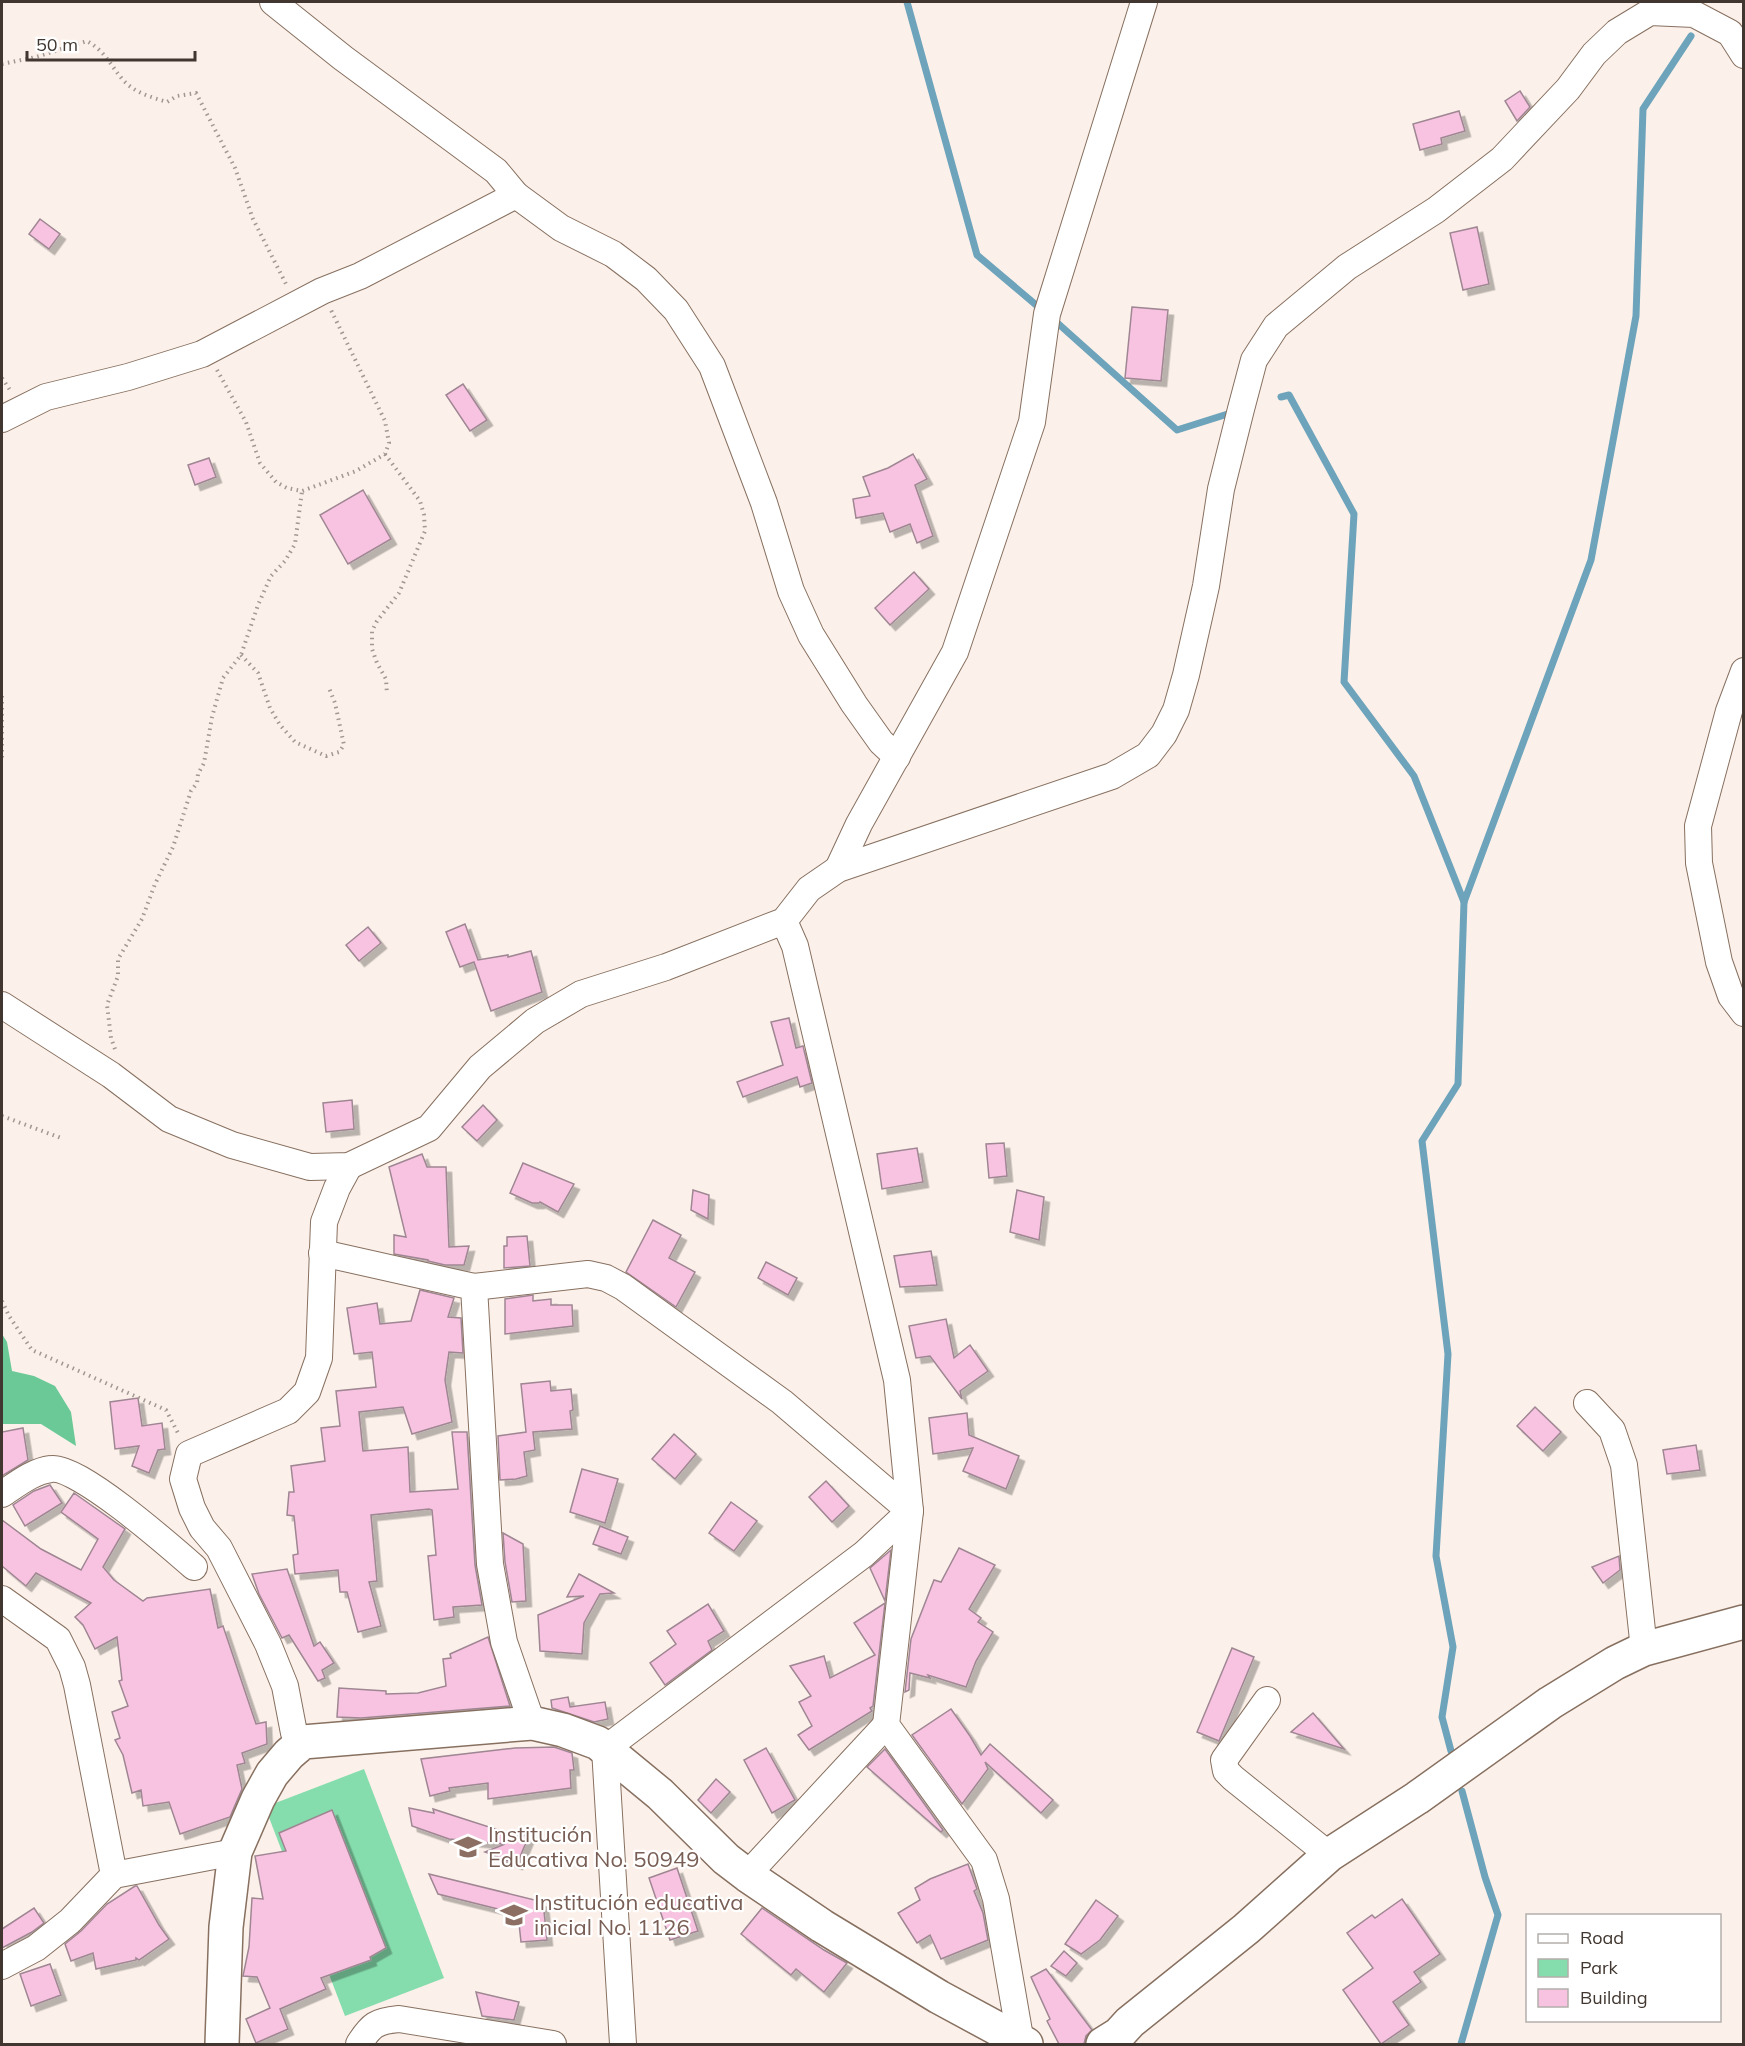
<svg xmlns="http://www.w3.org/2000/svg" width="1745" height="2046" font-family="Mulish,sans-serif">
<defs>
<filter id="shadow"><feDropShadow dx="5.5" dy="5.5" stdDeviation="0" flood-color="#0004"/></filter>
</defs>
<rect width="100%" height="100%" fill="#fcf1ea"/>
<path fill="#85dcac" d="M 364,1769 L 444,1978 L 345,2016 L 265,1807 Z"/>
<path fill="#6ac996" d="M 2,1334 L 7,1342 L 12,1371 L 34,1376 L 55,1386 L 71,1412 L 76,1446 L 41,1424 L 2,1424 Z"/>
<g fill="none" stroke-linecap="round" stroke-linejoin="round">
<g stroke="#6ea4bb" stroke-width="7">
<path d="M 907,2 L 977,255 L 1042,310"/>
<path d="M 1053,319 L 1177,430 L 1234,412"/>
<path d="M 1281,397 L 1289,395 L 1354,514 L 1344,682 L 1414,776 L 1464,902"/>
<path d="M 1451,1751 L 1442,1717 L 1453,1647 L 1436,1556 L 1448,1354 L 1422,1141 L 1458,1084 L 1464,902 L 1591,560 L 1636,316 L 1643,109 L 1691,36"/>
<path d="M 1461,2044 L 1498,1915 L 1485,1877 L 1462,1791"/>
</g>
</g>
<g fill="#f8c3e0" stroke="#9f8693" stroke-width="1.5" filter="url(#shadow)">
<path d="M 1520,91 L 1530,107 L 1517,121 L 1505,101 Z"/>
<path d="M 1459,111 L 1465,131 L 1441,138 L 1442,144 L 1420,150 L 1413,124 Z"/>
<path d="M 40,219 L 60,234 L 49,249 L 29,234 Z"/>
<path d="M 1477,227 L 1489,284 L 1463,290 L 1450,233 Z"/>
<path d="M 1132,307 L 1168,310 L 1161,381 L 1125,378 Z"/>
<path d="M 463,384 L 487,420 L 470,431 L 446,395 Z"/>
<path d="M 913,454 L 927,479 L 915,485 L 933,536 L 917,543 L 910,524 L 890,532 L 883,513 L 856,518 L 853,499 L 870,496 L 863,477 L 888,468 Z"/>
<path d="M 209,458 L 216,477 L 195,485 L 188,465 Z"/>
<path d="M 363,490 L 391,539 L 348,564 L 320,515 Z"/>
<path d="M 914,572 L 929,589 L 890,625 L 875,608 Z"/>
<path d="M 465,924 L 478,960 L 508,955 L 508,957 L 531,951 L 542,992 L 491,1011 L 474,962 L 460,967 L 446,932 Z"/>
<path d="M 368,927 L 381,943 L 359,961 L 346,945 Z"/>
<path d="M 789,1018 L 796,1048 L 803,1046 L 812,1083 L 800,1087 L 797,1077 L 743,1097 L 737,1082 L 783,1065 L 771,1022 Z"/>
<path d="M 352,1100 L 354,1129 L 326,1132 L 323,1103 Z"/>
<path d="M 483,1105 L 497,1120 L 477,1141 L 462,1127 Z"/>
<path d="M 1004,1143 L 1007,1176 L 989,1178 L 986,1144 Z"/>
<path d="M 917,1148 L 923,1182 L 882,1189 L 877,1154 Z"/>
<path d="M 422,1154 L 427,1167 L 446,1167 L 449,1247 L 469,1246 L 464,1265 L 445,1265 L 428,1261 L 428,1260 L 394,1254 L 394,1235 L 406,1237 L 389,1167 Z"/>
<path d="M 523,1163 L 574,1184 L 558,1212 L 540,1202 L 539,1203 L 532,1203 L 510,1193 Z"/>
<path d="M 693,1190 L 709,1195 L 708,1219 L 691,1210 Z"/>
<path d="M 1017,1190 L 1044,1197 L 1039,1240 L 1010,1232 Z"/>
<path d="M 653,1220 L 681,1235 L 669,1258 L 695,1272 L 676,1307 L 626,1272 Z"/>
<path d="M 527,1236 L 530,1266 L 504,1268 L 504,1246 L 507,1246 L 507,1237 Z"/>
<path d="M 931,1251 L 937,1285 L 900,1287 L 894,1256 Z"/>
<path d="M 766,1262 L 797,1278 L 788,1295 L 758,1278 Z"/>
<path d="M 420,1290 L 454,1298 L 448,1317 L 461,1318 L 463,1353 L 449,1352 L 445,1380 L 452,1422 L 412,1434 L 403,1407 L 359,1412 L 363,1451 L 408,1447 L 410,1492 L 458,1489 L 452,1432 L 467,1432 L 475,1565 L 482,1605 L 453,1607 L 454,1617 L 434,1620 L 428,1556 L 436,1555 L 432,1510 L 429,1509 L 371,1515 L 377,1581 L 369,1582 L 381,1626 L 358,1632 L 347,1592 L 340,1592 L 338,1570 L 295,1574 L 293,1555 L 298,1554 L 294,1516 L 287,1515 L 289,1492 L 294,1492 L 291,1466 L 325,1461 L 321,1428 L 340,1426 L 336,1391 L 376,1387 L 372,1352 L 354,1354 L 347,1308 L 377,1303 L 380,1324 L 411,1321 Z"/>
<path d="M 533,1295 L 533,1301 L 551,1299 L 551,1305 L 572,1305 L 573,1326 L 505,1334 L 505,1299 Z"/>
<path d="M 946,1319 L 954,1358 L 970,1345 L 988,1371 L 960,1391 L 962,1399 L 930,1356 L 916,1358 L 909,1326 Z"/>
<path d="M 550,1381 L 551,1391 L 571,1389 L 573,1410 L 570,1411 L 572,1429 L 533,1432 L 535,1450 L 524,1452 L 527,1476 L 516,1479 L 500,1480 L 498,1436 L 526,1432 L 521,1384 Z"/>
<path d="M 138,1398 L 142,1426 L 162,1423 L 165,1449 L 158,1450 L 149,1473 L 132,1466 L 139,1446 L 115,1449 L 110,1402 Z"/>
<path d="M 1535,1407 L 1561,1432 L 1543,1451 L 1517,1426 Z"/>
<path d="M 967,1413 L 969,1435 L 1019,1456 L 1006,1489 L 963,1471 L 973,1448 L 933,1454 L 929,1418 Z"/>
<path d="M 23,1428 L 28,1460 L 2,1476 L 2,1432 Z"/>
<path d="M 674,1434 L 696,1454 L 675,1479 L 652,1459 Z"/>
<path d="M 1696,1445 L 1700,1470 L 1667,1474 L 1663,1450 Z"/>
<path d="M 582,1469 L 618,1479 L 605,1523 L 570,1512 Z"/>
<path d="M 826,1481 L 849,1506 L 832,1522 L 809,1497 Z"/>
<path d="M 50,1485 L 62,1503 L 25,1526 L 13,1505 L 34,1491 Z"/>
<path d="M 74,1493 L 125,1529 L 103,1567 L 114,1580 L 143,1601 L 147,1598 L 210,1589 L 218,1628 L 223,1626 L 256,1724 L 266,1722 L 267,1744 L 242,1753 L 245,1763 L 237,1765 L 242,1789 L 230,1817 L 180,1834 L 169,1802 L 143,1806 L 141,1790 L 132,1793 L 123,1755 L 115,1740 L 120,1738 L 112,1712 L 128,1706 L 119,1681 L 122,1680 L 117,1637 L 95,1649 L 83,1625 L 75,1617 L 91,1603 L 36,1573 L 26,1586 L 2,1566 L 2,1520 L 41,1549 L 81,1570 L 98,1539 L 61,1512 Z"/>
<path d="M 731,1502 L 757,1521 L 734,1551 L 709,1533 Z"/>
<path d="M 600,1526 L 628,1537 L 621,1554 L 593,1544 Z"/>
<path d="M 503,1533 L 523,1544 L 526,1601 L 512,1602 L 505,1562 Z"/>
<path d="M 959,1548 L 995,1565 L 969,1609 L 981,1618 L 978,1622 L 993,1632 L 976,1661 L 966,1687 L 928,1675 L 930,1678 L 910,1673 L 909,1690 L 905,1692 L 911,1639 L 934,1580 L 941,1582 Z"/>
<path d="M 891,1550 L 885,1601 L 870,1568 Z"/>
<path d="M 1619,1556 L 1620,1570 L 1603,1583 L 1592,1567 Z"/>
<path d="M 287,1569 L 314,1646 L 320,1642 L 334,1663 L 322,1670 L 325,1678 L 318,1681 L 289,1635 L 282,1638 L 259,1594 L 252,1574 Z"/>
<path d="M 579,1574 L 614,1593 L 600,1594 L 584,1623 L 582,1654 L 540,1651 L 538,1615 L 584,1596 L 567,1597 Z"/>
<path d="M 885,1603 L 873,1706 L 870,1708 L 872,1711 L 809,1750 L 798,1735 L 812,1726 L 799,1702 L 811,1696 L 790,1666 L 824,1656 L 830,1678 L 875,1655 L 854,1623 Z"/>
<path d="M 708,1604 L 724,1631 L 708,1641 L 712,1650 L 665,1685 L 650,1663 L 676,1644 L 667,1631 Z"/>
<path d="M 488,1637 L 510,1706 L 361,1718 L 337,1717 L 339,1688 L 386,1691 L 386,1694 L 418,1693 L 446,1686 L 443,1659 L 451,1658 L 450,1654 Z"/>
<path d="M 1232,1648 L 1254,1657 L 1219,1741 L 1197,1732 Z"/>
<path d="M 568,1697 L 570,1707 L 605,1702 L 608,1719 L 594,1722 L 552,1708 L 551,1700 Z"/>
<path d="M 951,1709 L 970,1736 L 981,1755 L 990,1744 L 1053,1800 L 1041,1813 L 985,1762 L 988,1769 L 962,1804 L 912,1735 Z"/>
<path d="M 1313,1713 L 1344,1749 L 1291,1732 Z"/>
<path d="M 554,1747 L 572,1753 L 574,1770 L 570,1770 L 571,1788 L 488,1799 L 488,1783 L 449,1788 L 450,1791 L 430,1796 L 421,1759 L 515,1748 Z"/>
<path d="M 766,1748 L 795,1800 L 772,1813 L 744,1760 Z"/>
<path d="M 885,1749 L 943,1830 L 941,1832 L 867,1767 Z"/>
<path d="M 716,1779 L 730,1792 L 711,1813 L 698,1800 Z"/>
<path d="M 409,1808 L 434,1813 L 433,1809 L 520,1837 L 530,1833 L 517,1864 L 485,1852 L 505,1844 L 449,1839 L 412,1826 Z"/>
<path d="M 332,1810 L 386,1948 L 370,1957 L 371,1960 L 321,1978 L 326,1989 L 280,2009 L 288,2029 L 256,2043 L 246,2019 L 270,2008 L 257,1977 L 243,1976 L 249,1947 L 252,1898 L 263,1899 L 255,1856 L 286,1851 L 279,1833 Z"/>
<path d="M 968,1864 L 977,1889 L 974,1891 L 983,1913 L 988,1940 L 941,1959 L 930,1935 L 917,1943 L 898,1913 L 920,1900 L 915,1888 L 930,1879 Z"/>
<path d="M 677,1868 L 698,1931 L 670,1940 L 649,1878 Z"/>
<path d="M 429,1874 L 543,1902 L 547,1940 L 521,1942 L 518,1914 L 438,1894 Z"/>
<path d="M 135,1886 L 137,1886 L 159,1925 L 169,1939 L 139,1960 L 136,1958 L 136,1960 L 96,1969 L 93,1953 L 71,1961 L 65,1944 L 81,1931 L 107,1904 Z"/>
<path d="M 1402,1899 L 1440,1954 L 1414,1972 L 1421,1982 L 1393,2002 L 1409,2025 L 1381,2044 L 1343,1990 L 1373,1968 L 1347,1933 L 1372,1915 L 1375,1918 Z"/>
<path d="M 1096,1900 L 1118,1916 L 1100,1940 L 1081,1954 L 1065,1944 Z"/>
<path d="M 34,1908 L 44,1923 L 32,1932 L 2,1948 L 2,1929 Z"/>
<path d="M 762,1908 L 824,1950 L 847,1963 L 824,1992 L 796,1969 L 791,1975 L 741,1934 Z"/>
<path d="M 1064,1951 L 1077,1963 L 1066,1976 L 1051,1966 Z"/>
<path d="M 50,1964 L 61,1995 L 31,2006 L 20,1974 Z"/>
<path d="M 1046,1969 L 1092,2030 L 1086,2036 L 1084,2044 L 1059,2044 L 1047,2021 L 1050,2019 L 1031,1977 Z"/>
<path d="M 476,1992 L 519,2002 L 514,2020 L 482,2016 Z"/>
</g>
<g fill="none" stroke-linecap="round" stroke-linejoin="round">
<defs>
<g id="minor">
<path d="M 273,2 L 343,58 L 496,171 L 516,195 L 561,228 L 613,254 L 646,279 L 676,310 L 712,366 L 764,503 L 791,591 L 811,635 L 854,704 L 881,742 L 897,757"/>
<path d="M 2,419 L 46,397 L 128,377 L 202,354 L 322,291 L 360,276 L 516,195"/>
<path d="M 1744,671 L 1729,711 L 1698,826 L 1699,863 L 1719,962 L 1731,996 L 1744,1013"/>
<path d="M 838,869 L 859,824 L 955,652 L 1032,422 L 1047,314 L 1144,2"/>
<path d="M 784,921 L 795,946 L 897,1380 L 910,1511 L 886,1725 L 984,1860 L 996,1899 L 1021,2043"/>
<path d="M 2,1005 L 111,1075 L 169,1119 L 232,1145 L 310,1167 L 349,1166 L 429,1128 L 480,1067 L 535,1021 L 581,994 L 666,967 L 784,921 L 809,889 L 838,869 L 1112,776 L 1148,755 L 1164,734 L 1176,710 L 1186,675 L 1206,586 L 1221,489 L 1241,409 L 1254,360 L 1276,326 L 1347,267 L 1436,210 L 1502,159 L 1568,89 L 1594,54 L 1617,32 L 1650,12 L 1694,14 L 1730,33 L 1744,55"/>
<path d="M 322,1253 L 474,1287 L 490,1564 L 504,1642 L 532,1723"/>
<path d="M 474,1287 L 588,1274 L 606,1278 L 623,1287 L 782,1402 L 910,1511 L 864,1554 L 605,1749 L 623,2044"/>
<path d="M 1587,1403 L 1612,1430 L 1624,1465 L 1644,1649"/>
<path d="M 2,1494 C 16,1485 33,1471 51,1469 C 78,1465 171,1547 194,1567"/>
<path d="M 2,1599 L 58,1639 L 72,1667 L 77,1685 L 114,1875"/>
<path d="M 1267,1700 L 1224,1760 L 1226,1771 L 1233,1778 L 1329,1855"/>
<path d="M 303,1742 L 294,1733 L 285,1686 L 268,1644 L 219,1548 L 202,1528 L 192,1508 L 183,1479 L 189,1454 L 288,1411 L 307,1392 L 319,1358 L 324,1222 L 337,1188 L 349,1166"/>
<path d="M 747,1875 L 886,1725"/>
<path d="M 2,1966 L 36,1948 L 70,1921 L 114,1875 L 235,1852"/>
<path d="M 359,2044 C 371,2025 376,2021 399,2019 L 553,2044"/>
</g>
<g id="major">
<path d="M 222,2044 L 226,1927 L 235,1852 L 258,1799 L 272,1774 L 289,1754 L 303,1742 L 532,1723 L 563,1730 L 598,1743 L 660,1794 L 726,1859 L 747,1875 L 822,1926 L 939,1997 L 1026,2044"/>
<path d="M 1103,2044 L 1119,2034 L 1130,2022 L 1246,1929 L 1329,1855 L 1417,1798 L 1550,1703 L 1615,1663 L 1644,1649 L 1744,1622"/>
</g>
</defs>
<use href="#minor" stroke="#877060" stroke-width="28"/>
<use href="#major" stroke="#877060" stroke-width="36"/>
<g stroke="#a29891" stroke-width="4" stroke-dasharray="1.5 4.5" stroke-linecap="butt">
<path d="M 2,64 L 36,57 L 87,41 C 105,51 111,66 123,80 C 135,93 151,97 167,102 L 177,96 L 196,93 L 235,168 L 253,219 L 287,286"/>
<path d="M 217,370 L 246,422 L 260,463 L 276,482 L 287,488 L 302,491 L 356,471 L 385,454 L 389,443 L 385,421 L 331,310"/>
<path d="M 2,378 L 10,390"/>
<path d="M 385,454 L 420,501 L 424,515 L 425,531 L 399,593 L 377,621 L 372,631 L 372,649 L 377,663 L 386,679 L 387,694"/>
<path d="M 241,655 L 258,673 L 270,708 L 280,725 L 295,742 L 326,756 L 339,752 L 344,745 L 335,703 L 329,688"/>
<path d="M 2,696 L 2,761"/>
<path d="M 115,1049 L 111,1038 L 107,1005 L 118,976 L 118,959 L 142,919 L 155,884 L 173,847 L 191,791 L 197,783 L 198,774 L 204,763 L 212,717 L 223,678 L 241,655 L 258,605 L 271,576 L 285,561 L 295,544 L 302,491"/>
<path d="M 2,1116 L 61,1138"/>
<path d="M 2,1301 L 9,1316 L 32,1350 L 166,1410 L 178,1433"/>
</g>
<use href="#minor" stroke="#fff" stroke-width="26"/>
<use href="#major" stroke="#fff" stroke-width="33"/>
</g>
<defs>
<symbol id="school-bare" viewBox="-9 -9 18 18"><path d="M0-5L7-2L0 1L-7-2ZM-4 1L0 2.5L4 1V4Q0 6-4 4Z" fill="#8d6e63" stroke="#fff" stroke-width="2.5" paint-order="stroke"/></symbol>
</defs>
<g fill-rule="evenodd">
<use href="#school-bare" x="449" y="1828" width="38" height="38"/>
<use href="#school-bare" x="495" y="1896" width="38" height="38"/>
</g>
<g text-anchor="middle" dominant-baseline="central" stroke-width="4.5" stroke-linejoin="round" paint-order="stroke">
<g font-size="22" fill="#785e54" stroke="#fff" text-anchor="start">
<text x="488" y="1834">Institución<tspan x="488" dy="25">Educativa No. 50949</tspan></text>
<text x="534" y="1902">Institución educativa<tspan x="534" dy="25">inicial No. 1126</tspan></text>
</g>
</g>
<rect width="1745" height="2046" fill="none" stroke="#413730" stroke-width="6"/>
<rect x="1526" y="1914" width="195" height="108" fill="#ffffff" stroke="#b3afac" stroke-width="1.5"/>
<rect x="1538" y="1934" width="30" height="9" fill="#ffffff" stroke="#b3afac" stroke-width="1.5"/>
<text x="1580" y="1944" font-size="18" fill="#413730">Road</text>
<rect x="1538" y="1959" width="30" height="18" fill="#85dcac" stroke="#b3afac" stroke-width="1.5"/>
<text x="1580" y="1974" font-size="18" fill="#413730">Park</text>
<rect x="1538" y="1989" width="30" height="18" fill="#f8c3e0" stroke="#b3afac" stroke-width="1.5"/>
<text x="1580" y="2004" font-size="18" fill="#413730">Building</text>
<path d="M27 51v9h168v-9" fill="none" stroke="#413730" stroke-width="3"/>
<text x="36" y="51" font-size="18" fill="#413730" stroke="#ffffff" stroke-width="4.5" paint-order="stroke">50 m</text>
</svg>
